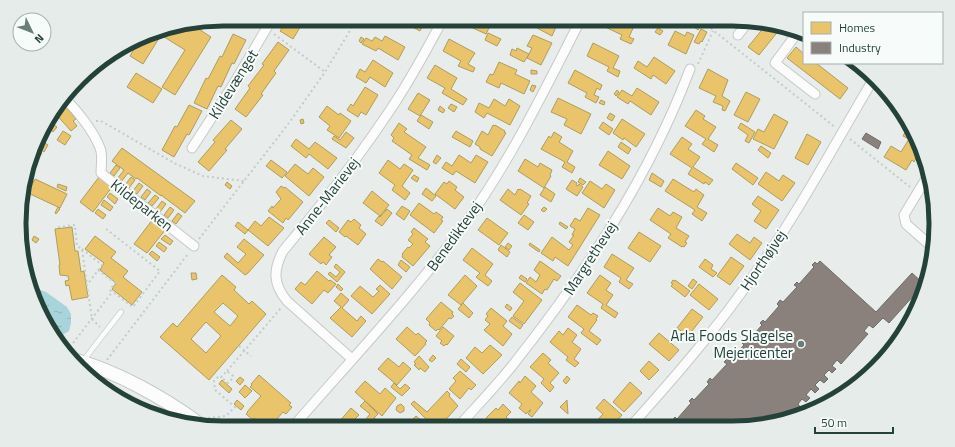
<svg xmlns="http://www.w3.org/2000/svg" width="955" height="447" font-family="'Titillium Web',sans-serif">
<defs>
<pattern id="water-ripples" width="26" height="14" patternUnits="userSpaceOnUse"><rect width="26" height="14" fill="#a9d4db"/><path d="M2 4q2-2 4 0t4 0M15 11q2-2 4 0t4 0" fill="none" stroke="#91b7bd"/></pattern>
</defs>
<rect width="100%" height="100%" fill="#e8edeb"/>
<path fill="url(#water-ripples)" d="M 34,288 L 46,292 L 67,307 L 71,314 L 71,323 L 69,331 L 59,337 L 56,337 L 46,326 Z"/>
<g fill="#e9c46a" stroke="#ae9d5c" fill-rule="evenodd">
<path d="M 221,19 L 234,19 L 231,25 Z"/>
<path d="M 288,19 L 305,19 L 293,39 L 280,31 Z"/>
<path d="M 390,19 L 395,19 L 403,23 L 400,28 L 389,22 Z"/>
<path d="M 397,19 L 426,19 L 420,31 Z"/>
<path d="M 466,19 L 492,19 L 491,21 L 492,22 L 486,34 L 464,24 Z"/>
<path d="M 542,19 L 563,19 L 562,22 L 559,20 L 552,36 L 537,28 Z"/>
<path d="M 606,19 L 624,19 L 635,24 L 629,37 L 634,39 L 631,44 L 620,39 L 622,35 L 603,26 Z"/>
<path d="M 714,19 L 729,19 L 724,26 Z"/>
<path d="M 191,24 L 211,37 L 175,95 L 162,87 L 185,50 L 161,35 L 143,64 L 130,56 L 139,41 L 158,30 Z"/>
<path d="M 697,24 L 700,27 L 698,30 L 694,27 Z"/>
<path d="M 765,26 L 780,29 L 759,55 L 748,47 Z"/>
<path d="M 658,28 L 663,31 L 660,35 L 655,32 Z"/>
<path d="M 701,29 L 707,32 L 702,42 L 701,41 L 699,44 L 694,42 Z"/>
<path d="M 675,31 L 685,36 L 687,32 L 694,35 L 686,54 L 668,45 Z"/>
<path d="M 488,33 L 501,39 L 497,46 L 485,40 Z"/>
<path d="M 233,34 L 246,40 L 234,64 L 232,63 L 221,87 L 218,86 L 207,109 L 194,103 L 206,78 L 208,79 L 220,56 L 222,57 Z"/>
<path d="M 533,35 L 552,43 L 541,65 L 527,58 L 532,48 L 527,46 Z"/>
<path d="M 385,36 L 405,47 L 398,60 L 378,48 L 376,51 L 362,44 L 366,38 L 372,41 L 375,37 L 382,41 Z"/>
<path d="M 361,37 L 364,39 L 361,43 L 359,41 Z"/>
<path d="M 449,39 L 475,53 L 468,64 L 475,68 L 473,72 L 458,66 L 461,61 L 443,51 Z"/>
<path d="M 278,42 L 289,50 L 274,71 L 276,73 L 261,94 L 263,95 L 246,117 L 235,109 L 250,88 L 248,86 L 264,65 L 262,64 Z"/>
<path d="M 593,43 L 619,56 L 613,68 L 620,71 L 618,77 L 607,71 L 609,67 L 587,56 Z"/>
<path d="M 796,47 L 804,54 L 804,63 L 816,63 L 848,88 L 840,99 L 787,58 Z"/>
<path d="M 517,48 L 529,54 L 524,62 L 510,55 L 512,49 L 516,51 Z"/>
<path d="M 654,57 L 675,71 L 666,84 L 653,75 L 651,79 L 634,68 L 638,61 L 647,67 Z"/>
<path d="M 373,60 L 393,73 L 385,87 L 370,77 L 366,83 L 356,77 L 360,69 L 365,72 Z"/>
<path d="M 499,62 L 517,70 L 515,74 L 530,81 L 524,94 L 501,83 L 499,88 L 486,82 L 490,74 L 493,75 Z"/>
<path d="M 435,65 L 457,78 L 451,89 L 467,99 L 463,105 L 442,93 L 445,88 L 427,78 Z"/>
<path d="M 708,69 L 728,80 L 722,96 L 730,101 L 725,111 L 722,110 L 723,106 L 713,102 L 716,96 L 699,88 Z"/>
<path d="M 531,70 L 537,71 L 537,74 L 531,74 Z"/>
<path d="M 575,70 L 602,85 L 600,90 L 597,88 L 594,95 L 599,97 L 596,103 L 585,97 L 587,93 L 568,83 Z"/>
<path d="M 136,73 L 162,89 L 153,103 L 127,87 Z"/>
<path d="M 532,85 L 536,86 L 533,92 L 530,90 Z"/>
<path d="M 365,87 L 378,95 L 366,115 L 361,112 L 358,117 L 347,110 L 351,104 L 353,106 Z"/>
<path d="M 637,88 L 659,102 L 651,115 L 630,101 L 628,104 L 617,97 L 622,90 L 632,96 Z"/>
<path d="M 617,90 L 619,92 L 616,96 L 614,94 Z"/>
<path d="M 746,92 L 760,99 L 748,122 L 734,115 Z"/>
<path d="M 418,93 L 430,100 L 420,116 L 408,109 Z"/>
<path d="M 558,98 L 591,114 L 581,134 L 564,125 L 567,119 L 551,112 Z"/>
<path d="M 494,99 L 505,106 L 509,99 L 520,106 L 510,125 L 487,113 L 484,118 L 475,112 L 479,103 L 489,108 Z"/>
<path d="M 601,100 L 605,102 L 604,105 L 599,103 Z"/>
<path d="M 62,102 L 76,119 L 73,121 L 77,126 L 71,131 L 54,112 Z"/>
<path d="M 451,104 L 457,107 L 454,112 L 448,108 Z"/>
<path d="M 189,105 L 202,111 L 189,135 L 187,134 L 174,157 L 162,150 L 175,126 L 177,127 Z"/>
<path d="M 327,106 L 339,115 L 340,113 L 351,121 L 339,138 L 327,130 L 330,126 L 319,117 Z"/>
<path d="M 440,106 L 445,110 L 443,113 L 438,110 Z"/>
<path d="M 696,110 L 705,116 L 703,119 L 716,127 L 708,139 L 718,145 L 714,152 L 702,144 L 706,139 L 685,126 Z"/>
<path d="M 610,113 L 615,116 L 612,121 L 607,118 Z"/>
<path d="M 774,114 L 788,122 L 774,149 L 753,139 L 758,129 L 764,132 Z"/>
<path d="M 421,115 L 433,122 L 429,129 L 417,121 Z"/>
<path d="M 51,116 L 56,120 L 53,124 L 57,127 L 53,132 L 46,126 L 43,130 L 47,121 Z"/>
<path d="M 303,119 L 304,123 L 301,124 L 300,120 Z"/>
<path d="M 622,119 L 645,134 L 636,147 L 624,138 L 623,140 L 613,133 Z"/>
<path d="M 231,120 L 242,129 L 225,149 L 227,150 L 209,171 L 198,162 L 215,142 L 213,140 Z"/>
<path d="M 603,122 L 613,129 L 609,135 L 599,128 Z"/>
<path d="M 399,123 L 407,129 L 404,132 L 426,147 L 418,158 L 430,165 L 427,170 L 409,159 L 412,155 L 392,141 L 394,138 L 391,135 Z"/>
<path d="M 741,123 L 755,132 L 749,143 L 745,141 L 748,135 L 738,128 Z"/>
<path d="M 493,125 L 495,126 L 495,125 L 505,131 L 504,132 L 506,133 L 492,156 L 480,149 L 480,147 L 475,144 L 482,131 L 488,135 Z"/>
<path d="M 908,127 L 920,145 L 921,150 L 914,162 L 912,160 L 906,170 L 884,157 L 891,146 L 901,152 L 909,139 L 903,136 Z"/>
<path d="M 63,131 L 71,136 L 65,145 L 57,140 Z"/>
<path d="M 456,131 L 473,141 L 470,147 L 452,137 Z"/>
<path d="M 346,132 L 354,138 L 346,148 L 332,139 L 334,136 L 340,140 Z"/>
<path d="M 554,132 L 562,137 L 559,142 L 573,151 L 567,162 L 575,167 L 572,173 L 562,167 L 565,162 L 541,149 L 549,136 L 551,138 Z"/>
<path d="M 807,134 L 821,142 L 808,165 L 795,158 Z"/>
<path d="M 41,135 L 45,137 L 42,141 L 48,145 L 44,152 L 37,147 Z"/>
<path d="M 682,137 L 692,144 L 688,149 L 700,157 L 693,167 L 713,180 L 709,185 L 705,182 L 704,184 L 688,174 L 692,168 L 670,154 Z"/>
<path d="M 296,139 L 309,149 L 315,142 L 337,158 L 328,169 L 309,154 L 306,158 L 291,146 Z"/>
<path d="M 621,142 L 631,149 L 628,154 L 618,147 Z"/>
<path d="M 761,146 L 771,153 L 768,158 L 758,150 Z"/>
<path d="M 122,148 L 195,201 L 185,213 L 161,195 L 161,196 L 137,178 L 136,179 L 128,173 L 121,182 L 117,179 L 124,170 L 112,161 Z"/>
<path d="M 39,151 L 42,153 L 38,159 L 35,157 Z"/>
<path d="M 608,151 L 630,166 L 622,179 L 599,165 Z"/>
<path d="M 437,155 L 441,158 L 436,164 L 433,162 Z"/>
<path d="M 459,155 L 471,163 L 476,155 L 488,162 L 475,183 L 456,171 L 453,175 L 442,168 L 446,162 L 452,166 Z"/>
<path d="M 525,159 L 538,167 L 540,163 L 552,170 L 550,175 L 551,176 L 544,188 L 518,171 Z"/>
<path d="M 271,160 L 287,172 L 282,178 L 266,166 Z"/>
<path d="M 388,160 L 400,169 L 404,164 L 413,170 L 402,186 L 410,193 L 405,200 L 392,190 L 395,185 L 379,173 Z"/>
<path d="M 31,161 L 37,164 L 33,171 L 30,170 L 27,176 Z"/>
<path d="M 736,163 L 758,178 L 753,185 L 732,169 Z"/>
<path d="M 295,164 L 308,174 L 313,168 L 324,177 L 309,196 L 285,176 Z"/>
<path d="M 116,165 L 120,168 L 114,176 L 110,173 Z"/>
<path d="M 766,172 L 779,181 L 783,175 L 795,183 L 782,201 L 758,184 Z"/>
<path d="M 652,173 L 664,181 L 661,187 L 649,180 Z"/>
<path d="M 414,175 L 419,178 L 417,182 L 411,178 Z"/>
<path d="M 99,177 L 112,187 L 93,212 L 80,202 Z"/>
<path d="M 131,177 L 135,180 L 129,188 L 125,185 Z"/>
<path d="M 580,178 L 586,182 L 583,185 L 578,182 Z"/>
<path d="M 35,179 L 67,194 L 60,208 L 28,193 Z"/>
<path d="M 673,179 L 694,192 L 696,189 L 704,195 L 697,207 L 707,213 L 702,221 L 692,214 L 695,210 L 665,191 Z"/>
<path d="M 572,180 L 577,183 L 576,185 L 578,186 L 579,184 L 583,187 L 577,196 L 566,189 Z"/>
<path d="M 449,181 L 457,187 L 455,190 L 464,197 L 455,209 L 435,194 L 444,182 L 447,184 Z"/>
<path d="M 590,181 L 602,189 L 606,184 L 615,190 L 604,208 L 582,193 Z"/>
<path d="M 227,182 L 232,186 L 230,189 L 225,185 Z"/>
<path d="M 139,183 L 143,186 L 137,194 L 133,191 Z"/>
<path d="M 58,184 L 67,187 L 66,191 L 57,187 Z"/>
<path d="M 281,186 L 284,188 L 285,187 L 303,202 L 288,220 L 286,218 L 283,223 L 268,211 L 272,206 L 273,208 L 281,199 L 276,192 Z"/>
<path d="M 545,187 L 555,194 L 551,202 L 540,195 Z"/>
<path d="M 426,188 L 436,196 L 432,201 L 422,194 Z"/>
<path d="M 147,189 L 151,192 L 145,200 L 141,197 Z"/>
<path d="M 508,189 L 515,195 L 518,189 L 519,190 L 520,189 L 531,196 L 527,203 L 529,204 L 521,215 L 500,200 Z"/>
<path d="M 372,191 L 389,205 L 380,216 L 363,203 Z"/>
<path d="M 110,193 L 118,199 L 115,204 L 107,197 Z"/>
<path d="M 155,195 L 159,198 L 152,206 L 148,203 Z"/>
<path d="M 758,196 L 779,210 L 766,229 L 754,221 L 761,211 L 752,204 Z"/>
<path d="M 104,200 L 113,207 L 110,211 L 101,205 Z"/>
<path d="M 162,201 L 166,204 L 160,212 L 156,209 Z"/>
<path d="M 419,203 L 434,214 L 436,212 L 443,217 L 441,220 L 443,221 L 434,233 L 410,215 Z"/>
<path d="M 402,206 L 410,211 L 404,220 L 396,214 Z"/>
<path d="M 58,207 L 60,209 L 56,214 L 55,213 Z"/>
<path d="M 170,207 L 174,210 L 168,218 L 164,215 Z"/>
<path d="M 544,207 L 547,209 L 544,212 L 541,210 Z"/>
<path d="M 588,208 L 600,215 L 568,266 L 555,257 L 553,261 L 541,253 L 552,237 L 569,250 L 573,245 L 569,242 L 574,235 L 572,235 L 575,229 L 570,226 L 575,218 L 580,221 Z"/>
<path d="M 658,208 L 670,216 L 673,212 L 682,217 L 676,228 L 689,236 L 685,242 L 687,243 L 684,247 L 682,246 L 682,247 L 668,238 L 671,234 L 650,220 Z"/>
<path d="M 98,209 L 106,215 L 103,219 L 95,213 Z"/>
<path d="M 387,209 L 392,213 L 382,226 L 375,221 L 379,216 L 380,217 Z"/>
<path d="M 178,213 L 182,216 L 176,224 L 172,221 Z"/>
<path d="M 524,215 L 534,222 L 528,230 L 518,223 Z"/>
<path d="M 269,217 L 284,228 L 268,246 L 248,230 L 255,221 L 261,226 Z"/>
<path d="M 487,218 L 508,233 L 499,245 L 478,230 Z"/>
<path d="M 153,219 L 166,229 L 147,253 L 134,244 Z"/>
<path d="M 354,219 L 361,225 L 359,228 L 366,234 L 358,245 L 346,236 L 345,237 L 339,232 L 348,220 L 351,222 Z"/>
<path d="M 329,220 L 339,228 L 336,232 L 326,223 Z"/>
<path d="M 238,222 L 248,230 L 245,234 L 235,226 Z"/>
<path d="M 560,222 L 568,227 L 566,229 L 559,224 Z"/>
<path d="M 72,227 L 75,251 L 78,251 L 81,272 L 84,271 L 88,297 L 72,300 L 69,285 L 66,286 L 65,281 L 69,280 L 68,276 L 60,275 L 59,265 L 60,265 L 55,229 Z"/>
<path d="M 414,228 L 428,239 L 425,242 L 430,246 L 413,266 L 402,257 L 403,255 L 402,254 L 408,247 L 409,248 L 413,244 L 408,240 L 413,234 L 411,232 Z"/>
<path d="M 639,232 L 661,246 L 650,262 L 628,248 Z"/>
<path d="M 737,234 L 750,243 L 754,237 L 762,243 L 750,260 L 729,244 Z"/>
<path d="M 165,235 L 173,241 L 170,245 L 161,239 Z"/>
<path d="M 34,236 L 39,239 L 36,243 L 32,240 Z"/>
<path d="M 95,236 L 116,252 L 111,258 L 128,271 L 123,277 L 142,292 L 132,305 L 112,289 L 116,283 L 100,270 L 104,263 L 85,249 Z"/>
<path d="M 324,237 L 336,247 L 329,255 L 332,257 L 326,265 L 323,262 L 321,264 L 309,254 Z"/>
<path d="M 244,239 L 264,255 L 248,273 L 245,275 L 224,257 L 227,253 L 238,263 L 246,254 L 237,247 Z"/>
<path d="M 159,242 L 167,248 L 164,252 L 156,246 Z"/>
<path d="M 508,243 L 512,246 L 509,250 L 505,247 Z"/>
<path d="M 530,243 L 540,250 L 539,252 L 529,245 Z"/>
<path d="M 501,245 L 510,252 L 507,257 L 498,250 Z"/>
<path d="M 472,248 L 493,264 L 485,275 L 492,281 L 488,286 L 476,277 L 480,273 L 463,260 Z"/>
<path d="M 152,251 L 160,257 L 157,261 L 149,254 Z"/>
<path d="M 612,254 L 634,268 L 626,280 L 633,284 L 629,289 L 619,282 L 621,278 L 604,267 Z"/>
<path d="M 731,257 L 744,266 L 730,285 L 717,276 Z"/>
<path d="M 378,259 L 382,262 L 383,261 L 402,277 L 392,289 L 370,269 Z"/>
<path d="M 705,259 L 713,265 L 711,269 L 717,273 L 713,277 L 699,267 Z"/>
<path d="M 401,260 L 410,267 L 406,272 L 398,265 Z"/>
<path d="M 540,261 L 561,276 L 557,281 L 554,279 L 547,290 L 545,289 L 542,294 L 526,283 L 530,277 L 536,282 L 540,275 L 534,270 Z"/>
<path d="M 336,264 L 345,272 L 337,282 L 328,274 L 330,272 L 336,277 L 340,272 L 334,267 Z"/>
<path d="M 317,271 L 329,281 L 330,280 L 336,284 L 328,293 L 324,290 L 312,304 L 295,289 L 301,282 L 305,285 Z"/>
<path d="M 191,273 L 196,273 L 197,279 L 192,280 Z"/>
<path d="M 222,275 L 236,287 L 234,290 L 249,304 L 252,301 L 266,314 L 209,380 L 160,337 L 173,323 L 177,327 ZM 223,303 L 238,316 L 230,326 L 214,312 ZM 206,322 L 221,336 L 206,353 L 191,339 Z"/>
<path d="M 465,275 L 477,286 L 461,305 L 448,295 Z"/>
<path d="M 521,275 L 527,279 L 525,282 L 519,278 Z"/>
<path d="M 600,275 L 611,283 L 606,290 L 613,295 L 606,305 L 618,313 L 615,318 L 601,308 L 603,304 L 587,293 Z"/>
<path d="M 693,279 L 697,282 L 692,289 L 688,286 Z"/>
<path d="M 673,280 L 675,281 L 675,280 L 690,291 L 685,297 L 671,286 L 673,284 L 671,283 Z"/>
<path d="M 520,283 L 542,300 L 524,324 L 513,316 L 524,301 L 513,292 Z"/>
<path d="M 338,284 L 343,289 L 341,291 L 336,287 Z"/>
<path d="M 699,284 L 718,299 L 709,310 L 690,295 Z"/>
<path d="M 380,285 L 390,294 L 372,314 L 351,296 L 360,286 L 373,297 L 379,291 L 376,289 Z"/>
<path d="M 341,293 L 349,300 L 342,308 L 357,321 L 361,316 L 366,321 L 352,337 L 330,318 L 341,307 L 334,301 Z"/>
<path d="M 441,302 L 453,312 L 452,314 L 454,316 L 451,319 L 449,318 L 439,330 L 438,329 L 436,331 L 429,325 L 430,323 L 426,319 Z"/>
<path d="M 463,303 L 473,313 L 469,318 L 458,309 Z"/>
<path d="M 507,304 L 512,308 L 510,311 L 505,307 Z"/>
<path d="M 577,305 L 591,315 L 593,313 L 598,316 L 596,319 L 597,320 L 589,331 L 601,340 L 597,345 L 581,333 L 584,329 L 568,317 Z"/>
<path d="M 491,308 L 507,321 L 503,326 L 512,334 L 503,346 L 484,330 L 490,324 L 485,320 L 488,316 L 486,314 Z"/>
<path d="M 692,309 L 703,317 L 688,336 L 677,328 Z"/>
<path d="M 512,317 L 523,325 L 520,329 L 509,321 Z"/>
<path d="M 407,327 L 416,335 L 418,333 L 427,341 L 425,343 L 426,344 L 415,356 L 396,339 Z"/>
<path d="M 443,327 L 454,336 L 447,345 L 446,344 L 444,346 L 440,343 L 442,341 L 436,336 Z"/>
<path d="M 568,328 L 577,335 L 572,342 L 581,349 L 574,359 L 579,363 L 575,367 L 566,360 L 568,357 L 550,342 L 559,331 L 563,335 Z"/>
<path d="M 659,333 L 679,350 L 669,361 L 649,344 Z"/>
<path d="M 490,345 L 502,355 L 483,374 L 466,358 L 475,347 L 482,353 Z"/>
<path d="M 543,353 L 551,360 L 548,363 L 559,373 L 550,383 L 554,387 L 550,392 L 541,383 L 544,379 L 530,367 Z"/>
<path d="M 433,355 L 436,358 L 432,362 L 429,360 Z"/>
<path d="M 419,356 L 429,367 L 425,372 L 420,368 L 419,370 L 414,365 L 416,364 L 414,362 Z"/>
<path d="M 388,358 L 399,367 L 403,362 L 411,369 L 397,385 L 378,369 Z"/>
<path d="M 461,359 L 470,367 L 466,372 L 457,364 Z"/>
<path d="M 649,361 L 659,370 L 649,380 L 640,371 Z"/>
<path d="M 460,371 L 476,385 L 471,390 L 469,388 L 460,399 L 449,389 L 456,381 L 453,378 Z"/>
<path d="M 259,375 L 291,403 L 289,405 L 292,407 L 286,414 L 283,412 L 269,428 L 266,428 L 254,418 L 253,420 L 246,414 L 248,412 L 247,412 L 261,396 L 250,387 L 252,385 L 251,384 Z"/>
<path d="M 525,376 L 536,386 L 531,392 L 543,403 L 532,417 L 528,414 L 531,410 L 530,410 L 526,414 L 519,408 L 522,404 L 509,393 L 519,381 L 520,383 Z"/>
<path d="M 567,376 L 570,379 L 566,384 L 563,381 Z"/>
<path d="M 240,377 L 244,380 L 240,385 L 236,381 Z"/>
<path d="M 222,380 L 232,389 L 229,393 L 219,384 Z"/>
<path d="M 365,381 L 380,394 L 385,388 L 396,398 L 382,416 L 355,392 Z"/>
<path d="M 630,382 L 642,393 L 624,412 L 613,402 Z"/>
<path d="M 394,383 L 400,389 L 405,384 L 410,388 L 402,396 L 391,387 Z"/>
<path d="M 245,385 L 252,391 L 245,398 L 239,392 Z"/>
<path d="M 447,391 L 450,394 L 449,396 L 458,406 L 440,426 L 434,420 L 431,424 L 411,404 L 414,401 L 427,412 Z"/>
<path d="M 604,399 L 622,415 L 611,427 L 597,427 L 594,424 L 603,414 L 596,408 Z"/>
<path d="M 237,400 L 244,406 L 241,410 L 234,404 Z"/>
<path d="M 567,400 L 568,414 L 560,407 Z"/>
<path d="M 365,401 L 378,414 L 374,418 L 380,423 L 376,427 L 365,428 L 370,423 L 366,419 L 370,414 L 360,406 Z"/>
<path d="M 401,404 L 404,407 L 404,411 L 400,413 L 396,410 L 397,406 Z"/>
<path d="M 503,404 L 511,412 L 506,417 L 515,425 L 513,427 L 496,427 L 486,418 L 496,408 L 498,410 Z"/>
<path d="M 351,408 L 359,415 L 355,419 L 365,428 L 344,428 L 338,423 Z"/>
<path d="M 416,416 L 422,421 L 423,420 L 431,427 L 412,427 L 409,425 L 406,426 L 404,424 L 405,420 L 407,420 L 409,423 Z"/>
<path d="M 582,423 L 587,427 L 579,427 Z"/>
</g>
<g fill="#8a817c" stroke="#6b6e68">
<path d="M 866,133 L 881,142 L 878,149 L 862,139 Z"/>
<path d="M 820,261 L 876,312 L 912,273 L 924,284 L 889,323 L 883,318 L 873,328 L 869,325 L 864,331 L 868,334 L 841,364 L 837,360 L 832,366 L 836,369 L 832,373 L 829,370 L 824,375 L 828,379 L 824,383 L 820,380 L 815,385 L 819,389 L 815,393 L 811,389 L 806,395 L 810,398 L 806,402 L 802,399 L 798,404 L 801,408 L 798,412 L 794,408 L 789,414 L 792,417 L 758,426 L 670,427 L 674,423 L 672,421 L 675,417 L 677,419 L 691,403 L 689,401 L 692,398 L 694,400 L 709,384 L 707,382 L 710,378 L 712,380 L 727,364 L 724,362 L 727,359 L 730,361 L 744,345 L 742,343 L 745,340 L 747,342 L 762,325 L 760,323 L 763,320 L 765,322 L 779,306 L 777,304 L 780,300 L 783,302 L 797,287 L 794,285 L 797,282 L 799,284 L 814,267 L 812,265 L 815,262 L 817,264 Z"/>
</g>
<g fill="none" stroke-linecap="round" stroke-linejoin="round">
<defs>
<path id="lane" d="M 83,361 L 121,312"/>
<g id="street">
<path d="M 798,32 L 775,63 L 815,94"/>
<path d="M 738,35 L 748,22"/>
<path d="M 65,99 C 77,110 94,132 100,148 C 103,154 101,166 101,173 L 194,246"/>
<path d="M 192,148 L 233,85 L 272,19"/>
<path d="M 927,177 L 904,215 L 906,224 L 931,246"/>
<path d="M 352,359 L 287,301 C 273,284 273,270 283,251 C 319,208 353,165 384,119 C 406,88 425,53 443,19"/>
<path d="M 458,427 C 476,407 495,387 512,366 C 584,275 649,178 690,69"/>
<path d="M 630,427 C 675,377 720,325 758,269 C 801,208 836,142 874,78"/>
<path d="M 292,428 C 349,362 409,299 461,229 C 509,164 544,91 581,19"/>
</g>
<path id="secondary" d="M 75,360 C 116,371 164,398 198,423"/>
</defs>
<use href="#lane" stroke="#c5cac8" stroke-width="6"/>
<use href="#street" stroke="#c5cac8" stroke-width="11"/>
<use href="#secondary" stroke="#c3cbc8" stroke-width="15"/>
<g stroke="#c3ccca" stroke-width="2" stroke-dasharray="2 3" stroke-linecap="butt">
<path d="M 699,19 L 835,127"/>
<path d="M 274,34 L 325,72"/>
<path d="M 698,64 L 713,31"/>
<path d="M 96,121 L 101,121 L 174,163 L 203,176 L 244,181"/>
<path d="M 850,139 L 910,187"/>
<path d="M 58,227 L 75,225 L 77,246 L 82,249 L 87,284"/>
<path d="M 199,239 L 289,123 L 325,72 L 357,19"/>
<path d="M 82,249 L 102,265 L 87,285 L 92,319 L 100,327"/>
<path d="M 98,270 L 115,283 L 110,290 L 133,307 L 160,271 L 106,229"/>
<path d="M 239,346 L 251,356"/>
<path d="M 67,351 L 113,291"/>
<path d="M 107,360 L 188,254"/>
<path d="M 227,371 L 281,308"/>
<path d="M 208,418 L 226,416 L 235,407 L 215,390 L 214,381 L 219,376 L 221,377 L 227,371 L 233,376 L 232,379 L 228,383 L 221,377"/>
</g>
<use href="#lane" stroke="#fcfcfc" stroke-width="4.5"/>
<use href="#street" stroke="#fcfcfc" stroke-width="9"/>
<use href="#secondary" stroke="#fcfcfc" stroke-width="13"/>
</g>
<circle fill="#697e78" stroke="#f7fbf9" stroke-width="1.5" cx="801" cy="344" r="4"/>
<g text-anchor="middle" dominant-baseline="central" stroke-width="4" stroke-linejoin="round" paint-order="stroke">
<g font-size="15" fill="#24423a" stroke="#f7fbf9">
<text transform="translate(233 84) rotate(-58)">Kildevænget</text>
<text transform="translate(327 196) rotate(-52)">Anne-Marievej</text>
<text transform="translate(142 205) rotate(38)">Kildeparken</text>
<text transform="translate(454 236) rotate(-54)">Benediktevej</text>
<text transform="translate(590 258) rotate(-57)">Margrethevej</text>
<text transform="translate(763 260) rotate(-56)">Hjorthøjvej</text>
</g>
<g font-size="15" fill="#24423a" stroke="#f7fbf9" text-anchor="end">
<text x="793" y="335">Arla Foods Slagelse<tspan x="793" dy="17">Mejericenter</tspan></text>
</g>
</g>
<path d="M0 0H955V447H0ZM223 26H732A197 197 0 0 1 929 223V224A197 197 0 0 1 732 421H223A197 197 0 0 1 26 224V223A197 197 0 0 1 223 26Z" fill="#e6ecea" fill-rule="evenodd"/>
<path fill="none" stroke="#24423a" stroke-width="5" d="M223 26H732A197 197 0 0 1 929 223V224A197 197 0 0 1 732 421H223A197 197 0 0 1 26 224V223A197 197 0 0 1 223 26Z"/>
<rect x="803" y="12" width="140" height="52" fill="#f7fbf9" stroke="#a3b1ad"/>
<rect x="811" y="22" width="20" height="12" fill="#e9c46a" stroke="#a3b1ad"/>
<text x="839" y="32" font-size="12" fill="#24423a">Homes</text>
<rect x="811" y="42" width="20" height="12" fill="#8a817c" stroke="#a3b1ad"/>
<text x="839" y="52" font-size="12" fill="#24423a">Industry</text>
<g transform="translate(32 32) rotate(133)"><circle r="19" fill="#f7fbf9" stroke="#a3b1ad"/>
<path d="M0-3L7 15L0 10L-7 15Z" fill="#697e78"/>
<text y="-6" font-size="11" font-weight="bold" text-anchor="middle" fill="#24423a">N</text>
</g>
<path d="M815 427v6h78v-6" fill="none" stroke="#24423a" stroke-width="2"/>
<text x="821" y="427" font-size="12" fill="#24423a" stroke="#f7fbf9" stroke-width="3" paint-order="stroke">50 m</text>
</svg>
